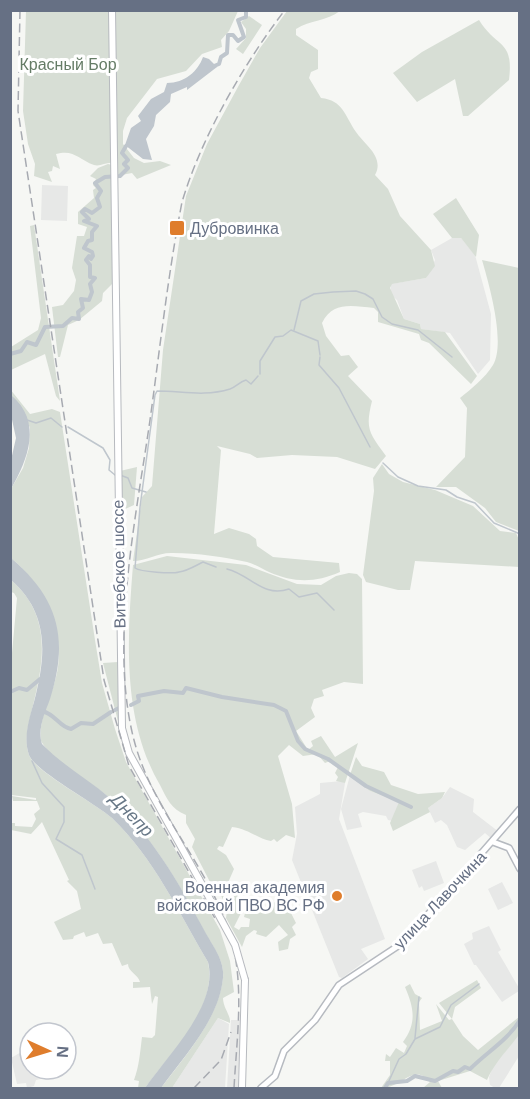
<svg xmlns="http://www.w3.org/2000/svg" width="530" height="1099" font-family="Arial,sans-serif">
<rect width="100%" height="100%" fill="#f6f7f4"/>
<g fill="#e7e8e7">
<path d="M 42,185 L 68,186 L 67,221 L 41,220 Z"/>
<path d="M 452,238 L 461,238 L 475,255 L 491,314 L 490,360 L 478,374 L 450,333 L 421,329 L 420,324 L 404,319 L 397,300 L 390,294 L 391,284 L 426,278 L 435,260 L 431,250 Z"/>
<path d="M 350,775 L 370,791 L 399,802 L 393,821 L 388,820 L 386,816 L 363,812 L 358,814 L 362,827 L 347,830 L 341,809 Z"/>
<path d="M 342,781 L 345,783 L 339,819 L 385,939 L 361,949 L 368,959 L 342,978 L 339,977 L 292,860 L 297,834 L 295,807 L 320,794 L 320,783 Z"/>
<path d="M 450,787 L 474,799 L 473,812 L 499,832 L 492,839 L 485,833 L 465,850 L 457,847 L 447,825 L 441,820 L 435,823 L 428,808 L 442,798 Z"/>
<path d="M 436,861 L 444,883 L 424,891 L 422,886 L 419,888 L 412,870 Z"/>
<path d="M 502,882 L 513,903 L 498,910 L 488,889 Z"/>
<path d="M 489,926 L 501,950 L 498,952 L 519,988 L 519,991 L 502,1002 L 476,965 L 474,965 L 464,944 L 473,939 L 472,933 Z"/>
<path d="M 218,1018 L 229,1024 L 225,1088 L 172,1088 Z"/>
<path d="M 231,1020 L 241,1020 L 238,1088 L 227,1088 Z"/>
<path d="M 519,1035 L 519,1056 L 499,1088 L 495,1088 L 490,1085 L 489,1077 L 494,1064 Z"/>
<path d="M 23,1051 L 30,1061 L 30,1069 L 53,1069 L 57,1075 L 36,1080 L 34,1086 L 27,1088 L 26,1083 L 17,1084 L 11,1058 Z"/>
</g>
<g fill="#d7ded5">
<path d="M 26,11 L 110,11 L 113,163 C 106,162 100,167 94,165 C 78,159 74,149 56,154 L 60,169 L 53,166 L 52,171 L 48,172 L 52,182 L 34,176 L 35,164 L 28,144 L 23,111 Z"/>
<path d="M 113,11 L 238,11 L 229,31 L 221,40 L 222,47 L 202,54 L 186,71 L 157,79 L 127,118 L 123,131 L 123,144 L 134,158 L 144,163 L 160,161 L 171,165 L 137,179 L 132,173 L 116,176 Z"/>
<path d="M 287,11 L 340,11 C 327,21 310,20 296,29 L 296,35 L 318,50 L 318,69 L 311,72 L 309,78 L 321,98 C 343,100 345,116 356,132 C 364,144 385,157 375,175 L 388,189 L 400,216 L 431,250 L 435,266 L 426,278 L 392,284 L 390,288 L 404,319 L 420,324 L 421,329 L 445,332 L 477,376 L 471,384 L 429,343 L 421,340 L 419,334 L 378,322 L 378,312 L 374,308 C 352,306 333,301 322,323 L 326,336 L 341,356 L 349,355 L 358,367 L 348,376 L 372,401 C 365,429 369,433 386,456 L 375,469 L 337,457 L 292,455 L 257,458 L 250,454 L 217,446 L 221,450 L 214,534 L 229,528 L 249,534 L 256,539 L 257,546 L 273,557 L 339,563 L 340,572 C 315,583 294,583 269,572 C 262,569 255,564 247,562 C 224,557 198,553 173,553 C 159,552 147,561 133,561 L 142,497 L 152,486 L 163,350 L 186,196 L 207,144 L 239,85 L 260,48 Z"/>
<path d="M 249,16 L 262,25 L 243,54 L 236,49 L 246,38 L 246,29 L 241,22 Z"/>
<path d="M 479,20 C 497,49 514,39 509,80 L 468,116 L 463,116 L 455,79 L 417,102 L 393,73 L 422,52 Z"/>
<path d="M 108,164 L 112,165 L 113,283 L 103,293 L 102,301 L 79,320 L 68,325 L 60,357 L 58,357 L 52,307 L 63,305 L 74,291 L 76,280 L 72,268 L 77,236 L 84,236 L 87,227 L 78,224 L 78,212 L 94,198 L 93,190 L 96,188 L 93,185 L 96,179 L 90,176 L 98,168 Z"/>
<path d="M 456,198 L 479,235 L 476,257 L 461,238 L 452,238 L 433,214 Z"/>
<path d="M 34,225 L 60,401 L 56,396 L 45,354 L 11,370 L 11,347 L 38,330 L 41,318 L 30,226 Z"/>
<path d="M 482,260 L 519,268 L 519,531 L 496,522 L 485,508 L 456,487 L 436,487 L 465,457 L 467,408 L 460,398 C 471,389 485,378 493,365 C 506,343 489,284 482,260 Z"/>
<path d="M 10,389 L 30,414 L 52,409 L 60,412 L 95,640 L 102,683 L 115,729 L 126,762 L 220,930 L 230,961 L 234,992 L 223,998 C 223,1008 231,1015 230,1023 L 218,1018 L 172,1088 L 161,1088 C 185,1056 218,1020 223,978 C 225,960 211,944 203,929 C 178,881 151,835 111,799 C 91,781 54,764 41,741 C 38,719 51,698 56,677 C 67,634 45,586 11,558 L 11,489 L 23,468 L 29,448 L 30,428 L 22,409 L 11,395 Z"/>
<path d="M 382,464 L 389,474 L 403,482 L 435,490 L 473,506 L 500,531 L 516,533 L 519,540 L 519,567 L 415,561 L 410,590 L 398,590 L 366,582 L 363,575 L 374,491 L 373,478 Z"/>
<path d="M 137,467 L 134,505 L 123,510 L 120,471 Z"/>
<path d="M 167,556 L 246,565 L 297,584 L 321,585 L 336,576 L 349,573 L 357,574 L 362,579 L 363,684 L 344,682 L 322,690 L 324,696 L 314,699 L 311,708 L 315,717 L 296,731 L 308,750 L 313,746 L 311,741 L 321,736 L 335,757 L 358,743 L 345,783 L 336,781 L 338,777 L 335,773 L 338,767 L 330,761 L 325,763 L 317,754 L 303,756 L 289,745 L 278,756 L 292,804 L 295,838 L 286,835 L 277,842 L 274,839 L 271,841 C 258,839 249,829 232,827 L 223,847 L 219,846 L 217,849 L 226,855 L 234,869 L 227,885 L 230,896 L 237,892 L 242,895 L 242,900 L 239,903 L 244,907 L 234,927 L 239,930 L 241,927 L 249,927 L 250,919 L 244,917 L 247,905 L 252,907 L 252,912 L 257,914 L 258,910 L 264,912 L 267,906 L 277,901 L 282,911 L 290,911 L 296,923 L 292,927 L 296,935 L 290,939 L 288,949 L 279,951 L 278,942 L 288,935 L 279,925 L 266,937 L 256,934 L 257,931 L 254,930 L 246,936 L 242,947 L 226,918 L 228,904 L 225,905 L 221,895 L 222,890 L 213,889 L 214,881 L 210,882 L 192,847 L 195,839 L 186,823 L 186,815 C 171,809 167,799 160,785 C 122,720 127,639 133,565 Z"/>
<path d="M 11,580 C 50,614 45,656 34,701 C 30,719 23,738 29,755 C 34,771 95,803 112,818 C 154,858 179,913 208,962 C 218,1009 170,1053 145,1088 L 138,1088 L 139,1081 L 134,1080 C 139,1067 140,1053 142,1037 L 152,1038 L 155,1035 L 158,997 L 155,996 L 152,1004 L 150,987 L 133,988 L 133,982 L 140,982 C 138,974 128,972 128,964 L 122,966 L 112,943 L 103,944 L 98,933 L 86,937 L 84,932 L 74,936 L 73,939 L 63,940 L 54,922 L 81,909 L 77,891 L 67,881 L 69,880 L 42,822 L 31,834 L 11,830 L 11,823 L 15,823 L 15,826 L 32,827 L 36,819 L 34,814 L 40,809 L 37,801 L 13,801 L 12,796 L 36,800 L 36,798 L 11,795 L 10,675 L 17,598 L 14,593 L 11,592 Z"/>
<path d="M 118,662 L 121,733 L 103,663 Z"/>
<path d="M 356,757 L 362,766 L 384,772 L 391,785 L 418,794 L 445,792 L 442,798 L 428,808 L 430,812 L 393,831 L 390,823 L 399,802 L 370,791 L 352,778 L 350,775 Z"/>
<path d="M 477,980 L 481,988 L 455,1007 L 452,1019 L 463,1036 L 478,1050 L 519,1017 L 519,1035 C 507,1051 495,1062 487,1080 L 470,1071 L 438,1081 L 442,1088 L 423,1088 L 430,1082 C 414,1062 401,1089 381,1088 L 390,1075 L 390,1061 L 385,1061 L 386,1054 L 390,1057 L 396,1048 L 404,1053 L 407,1046 L 403,1042 C 417,1023 414,1008 405,987 L 410,984 L 415,994 L 422,998 L 419,1002 L 420,1030 L 442,1021 L 436,1004 L 449,1020 L 452,1019 L 439,1003 Z"/>
</g>
<g fill="#bfc6cd">
<path d="M 203,57 L 209,59 L 217,67 L 187,90 L 187,87 L 171,94 L 170,102 L 156,115 L 154,126 L 146,139 L 152,160 L 143,159 L 125,145 L 131,128 L 141,121 L 138,116 L 151,99 L 164,92 L 167,83 C 185,83 198,71 203,57 Z"/>
<path d="M 11,395 C 43,422 28,459 11,489 L 11,460 L 16,438 L 11,415 Z"/>
<path d="M 11,558 C 59,599 69,639 50,699 C 45,713 37,729 42,744 C 62,765 88,779 110,798 C 151,834 178,881 203,928 C 211,944 225,959 223,978 C 219,1020 184,1056 161,1088 L 145,1088 C 168,1055 219,1005 208,962 C 179,913 154,858 112,818 C 95,803 35,771 29,755 C 23,738 29,719 34,702 C 46,656 50,614 11,580 Z"/>
</g>
<g fill="none" stroke-linecap="round" stroke-linejoin="round">
<g stroke="#bfc6cd" stroke-width="1.5">
<path d="M 294,330 L 301,301 L 314,294 L 333,292 L 356,291 L 365,294 L 373,299 L 382,317 L 392,324 L 418,330 L 452,357"/>
<path d="M 320,357 L 319,365 L 339,388 L 370,447"/>
<path d="M 260,374 L 260,361 L 275,337 L 283,336 L 291,330 L 318,341 L 320,355"/>
<path d="M 27,420 L 36,423 L 51,418 L 62,427"/>
<path d="M 68,427 L 103,448 L 110,460 L 109,470 L 115,475"/>
<path d="M 383,463 L 398,477 L 418,486 L 446,490 L 457,497 L 475,503 L 494,523 L 520,534"/>
<path d="M 120,475 L 128,478 L 132,488 L 146,492"/>
<path d="M 216,567 L 203,562 C 195,566 187,571 179,572 C 172,574 141,572 135,568 L 140,507 L 155,395 L 157,391 C 182,391 204,397 230,389 C 236,387 239,382 246,380 L 251,384 L 258,376"/>
<path d="M 227,569 C 251,575 263,598 289,589 L 299,597 L 317,593 L 334,610"/>
<path d="M 32,761 L 42,783 L 64,807 L 64,822 L 56,839 L 82,855 L 95,889"/>
<path d="M 415,1038 L 419,997"/>
<path d="M 388,1083 L 399,1059 L 406,1054 L 415,1039 L 440,1027 L 451,1005 L 479,984"/>
</g>
<g stroke="#bfc6cd" stroke-width="4">
<path d="M 214,66 L 219,64 L 221,57 L 227,53 L 228,35 L 233,35 L 238,41 L 244,37 L 238,20 L 246,17 L 246,10"/>
<path d="M 10,354 L 21,351 L 27,342 L 36,345 L 45,327 L 63,326 L 72,318 L 79,319 L 78,312 L 83,308 L 81,299 L 89,300 L 92,292 L 90,284 L 95,278 L 90,277 L 90,265 L 86,260 L 89,256 L 91,259 L 93,256 L 92,252 L 84,248 L 88,241 L 92,240 L 92,232 L 97,226 L 84,221 L 89,219 L 82,212 L 85,209 L 92,213 L 100,207 L 97,198 L 101,191 L 95,183 L 105,177 L 120,176 L 128,168 L 124,164 L 128,160 L 122,153 L 126,146"/>
<path d="M 10,692 L 19,688 L 27,690 L 40,679"/>
<path d="M 131,705 L 139,701 L 138,696 L 164,691 L 183,693 L 186,688 L 222,697 L 274,705 L 286,711 L 298,741 L 305,749 L 328,759 L 366,786 L 411,807"/>
<path d="M 115,710 L 119,708"/>
<path d="M 41,711 C 55,713 59,727 71,729 L 81,723 L 93,724 L 111,712"/>
<path d="M 385,1088 L 388,1083 L 407,1081 L 415,1076 L 435,1081 L 453,1071 L 458,1072 L 465,1067 L 470,1069 C 488,1051 507,1041 520,1020"/>
</g>
<defs>
<g id="secondary">
<path d="M 493,842 L 509,848 L 520,869"/>
<path d="M 261,1088 L 275,1076 L 284,1051 L 315,1020 L 339,985 L 404,942 L 520,809"/>
</g>
<g id="primary">
<path d="M 112,10 L 122,728 L 129,753 L 199,879"/>
<path d="M 242,1088 L 245,980"/>
</g>
</defs>
<use href="#secondary" stroke="#b6bac0" stroke-width="8"/>
<use href="#primary" stroke="#b7babf" stroke-width="8"/>
<use href="#secondary" stroke="#fff" stroke-width="5"/>
<use href="#primary" stroke="#fff" stroke-width="6"/>
<g stroke="#a7aab1" stroke-width="1.5" stroke-dasharray="9 4.5" stroke-linecap="butt">
<path d="M 20,10 L 18,111 L 104,680 L 129,766 L 217,922"/>
<path d="M 194,1088 L 221,1060 L 231,1032"/>
<path d="M 234,1088 C 237,1033 246,978 227,925 C 203,860 151,807 134,740 C 109,644 136,518 150,420 C 160,348 168,274 182,202 C 201,138 244,63 285,10"/>
</g>
<defs>
<path id="primary-bridge" d="M 199,879 L 235,945 L 245,980"/>
</defs>
<use href="#primary-bridge" stroke="#b7babf" stroke-width="8" stroke-linecap="butt"/>
<use href="#primary-bridge" stroke="#fff" stroke-width="6"/>
</g>
<g fill="#df7d2c" stroke="#fff" stroke-width="2">
<rect x="169" y="220" width="16" height="16" rx="3"/>
<circle cx="337" cy="896" r="6"/>
</g>
<g text-anchor="middle" dominant-baseline="central" stroke-width="6" stroke-linejoin="round" paint-order="stroke">
<g font-size="16" fill="#657c66" stroke="#fff">
<text x="68" y="64">Красный Бор</text>
</g>
<g font-size="16" fill="#667084" stroke="#fff" text-anchor="start">
<text x="190" y="228">Дубровинка</text>
<text x="325" y="887" text-anchor="end">Военная академия<tspan x="325" dy="18">войсковой ПВО ВС РФ</tspan></text>
</g>
<g font-size="16" fill="#667084" stroke="#fff">
<text transform="translate(119 564) rotate(-91)">Витебское шоссе</text>
<text transform="translate(440 900) rotate(-47)">улица Лавочкина</text>
</g>
<g font-size="18" font-style="italic" fill="#687887" stroke="#fff">
<text transform="translate(132 815) rotate(46)">Днепр</text>
</g>
</g>
<rect width="530" height="1099" fill="none" stroke="#667084" stroke-width="24"/>
<g transform="translate(48 1051) rotate(94)"><circle r="28" fill="#ffffff" stroke="#c2c6ce" stroke-width="1.5"/>
<path d="M0-4.5L10 22L0 15L-10 22Z" fill="#df7d2c"/>
<text y="-9" font-size="16" font-weight="bold" text-anchor="middle" fill="#667084">N</text>
</g>
</svg>
